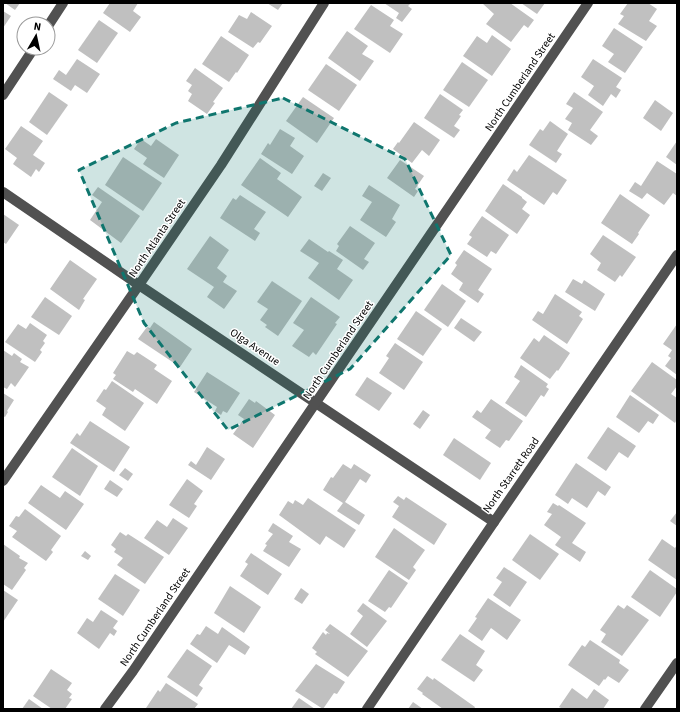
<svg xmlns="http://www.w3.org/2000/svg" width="680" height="712" font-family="'Source Sans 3',sans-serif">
<rect width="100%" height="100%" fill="#fff"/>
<g fill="#c0c0c0">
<path d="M 5,3 L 20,3 L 15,10 Z"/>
<path d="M 110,3 L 138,3 L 133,11 L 141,17 L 130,32 L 103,13 Z"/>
<path d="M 267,3 L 283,3 L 278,10 Z"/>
<path d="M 384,3 L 411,3 L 408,6 L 412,9 L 402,22 L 396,18 L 399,13 Z"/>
<path d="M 482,3 L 510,3 L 534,20 L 528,28 L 524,25 L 511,42 L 486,24 L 494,14 Z"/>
<path d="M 521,3 L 545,3 L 537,14 Z"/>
<path d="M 628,3 L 648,3 L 657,9 L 649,21 L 657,26 L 646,41 L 618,24 L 624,16 L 620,14 Z"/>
<path d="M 371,5 L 394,20 L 390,26 L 403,34 L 390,53 L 354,29 Z"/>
<path d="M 3,11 L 11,16 L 3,28 Z"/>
<path d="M 251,12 L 272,26 L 260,43 L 258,42 L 253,48 L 228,32 L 239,15 L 247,19 Z"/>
<path d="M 99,20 L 118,33 L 97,63 L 78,50 Z"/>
<path d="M 614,28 L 643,47 L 625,73 L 608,62 L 614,54 L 602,46 Z"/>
<path d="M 347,31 L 368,46 L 362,54 L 374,61 L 360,81 L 328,58 Z"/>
<path d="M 492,35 L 511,49 L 492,76 L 463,56 L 477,36 L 487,43 Z"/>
<path d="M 221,36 L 249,55 L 237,73 L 236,72 L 229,82 L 202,64 Z"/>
<path d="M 77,59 L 100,74 L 87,93 L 75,85 L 71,91 L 53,79 L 59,70 L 66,75 Z"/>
<path d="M 593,59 L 622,78 L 616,87 L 621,90 L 616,98 L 611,94 L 603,106 L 588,95 L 594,86 L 581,77 Z"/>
<path d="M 462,62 L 488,80 L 469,107 L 443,90 Z"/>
<path d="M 326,64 L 357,85 L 339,111 L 308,90 Z"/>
<path d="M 195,68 L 223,88 L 213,102 L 215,103 L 207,114 L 188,101 L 192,94 L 188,91 L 192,85 L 186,81 Z"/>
<path d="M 49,92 L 68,105 L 47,135 L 29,122 Z"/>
<path d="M 574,92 L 603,112 L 590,130 L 598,136 L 591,145 L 568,130 L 572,123 L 565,119 L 573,108 L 566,104 Z"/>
<path d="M 440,94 L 463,110 L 459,115 L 461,116 L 454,126 L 460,130 L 454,138 L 424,118 Z"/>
<path d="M 303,97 L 334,118 L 317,143 L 286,121 Z"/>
<path d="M 655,100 L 673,113 L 661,131 L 643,118 Z"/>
<path d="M 550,121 L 568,134 L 557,151 L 562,154 L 556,163 L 529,145 L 540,129 L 543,131 Z"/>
<path d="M 414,122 L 440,140 L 429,156 L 422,150 L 412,163 L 393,149 L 398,142 L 399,143 Z"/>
<path d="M 21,126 L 43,141 L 33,155 L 45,163 L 39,172 L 36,169 L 31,177 L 13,164 L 17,158 L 5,149 Z"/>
<path d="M 280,129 L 295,138 L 290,146 L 304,156 L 292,174 L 261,154 L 268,143 L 270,145 Z"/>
<path d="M 141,139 L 151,146 L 156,139 L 179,155 L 164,178 L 143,164 L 147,158 L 134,149 Z"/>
<path d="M 677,141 L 677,165 L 666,157 Z"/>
<path d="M 529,155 L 567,180 L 557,195 L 553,192 L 544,205 L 507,180 L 514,169 L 517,172 Z"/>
<path d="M 123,157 L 162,183 L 143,211 L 105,185 Z"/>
<path d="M 260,158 L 281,173 L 277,179 L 302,197 L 288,217 L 241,185 Z"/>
<path d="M 400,160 L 424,176 L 415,189 L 418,191 L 414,197 L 387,178 Z"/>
<path d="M 657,161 L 677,174 L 677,196 L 673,193 L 664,205 L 647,193 L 642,199 L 629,191 L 635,182 L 641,186 Z"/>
<path d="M 323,173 L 331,178 L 322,191 L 314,186 Z"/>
<path d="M 503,184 L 522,197 L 522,198 L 527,202 L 522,209 L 530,215 L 517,234 L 485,211 Z"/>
<path d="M 369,185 L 400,205 L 392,219 L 396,222 L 386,237 L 360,220 L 372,202 L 362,196 Z"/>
<path d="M 98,187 L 140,216 L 121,243 L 90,220 L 102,202 L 92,195 Z"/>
<path d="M 620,194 L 650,215 L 638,233 L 639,234 L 632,244 L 601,223 Z"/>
<path d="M 240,195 L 266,212 L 254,229 L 260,233 L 255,241 L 220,218 L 233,198 L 236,200 Z"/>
<path d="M 3,214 L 19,225 L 6,244 L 3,242 Z"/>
<path d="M 482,216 L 509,235 L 496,254 L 491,251 L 487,257 L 467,244 L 472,237 L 469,235 Z"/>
<path d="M 350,226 L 375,243 L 364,259 L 369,262 L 363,270 L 336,251 L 339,246 L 337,244 Z"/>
<path d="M 603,235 L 636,257 L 622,277 L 620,275 L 615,282 L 597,270 L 601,263 L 590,254 Z"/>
<path d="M 210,236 L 229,250 L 217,268 L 227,276 L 223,282 L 237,291 L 224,309 L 207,297 L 214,287 L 187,269 Z"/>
<path d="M 309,239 L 328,252 L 329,251 L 343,260 L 337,269 L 353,280 L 339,300 L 308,278 L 319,263 L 300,251 Z"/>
<path d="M 464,250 L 492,269 L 478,290 L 484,294 L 478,303 L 459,290 L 463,283 L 451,274 L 457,265 L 455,263 Z"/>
<path d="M 70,260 L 97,279 L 83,299 L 85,300 L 79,310 L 50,289 Z"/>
<path d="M 573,279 L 582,284 L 584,280 L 605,294 L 595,311 L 565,292 Z"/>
<path d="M 272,281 L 302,301 L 278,336 L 265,327 L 267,325 L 260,320 L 268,309 L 257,302 Z"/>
<path d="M 442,284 L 466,301 L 448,327 L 424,310 Z"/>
<path d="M 555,294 L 582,312 L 579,316 L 583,319 L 567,344 L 532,320 L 538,311 L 543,314 Z"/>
<path d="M 45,297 L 72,316 L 59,335 L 31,317 Z"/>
<path d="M 311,297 L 340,317 L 335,323 L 337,324 L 316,355 L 313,352 L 309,357 L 292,346 L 304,330 L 293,323 Z"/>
<path d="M 416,311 L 442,329 L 423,356 L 397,339 Z"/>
<path d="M 461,318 L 482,332 L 474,342 L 454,328 Z"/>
<path d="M 154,322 L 192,349 L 180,367 L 138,339 L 147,327 L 150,328 Z"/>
<path d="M 30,323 L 47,335 L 43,341 L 45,343 L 40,350 L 42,352 L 35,362 L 5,342 L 18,324 L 26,329 Z"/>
<path d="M 677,324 L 677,375 L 665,366 L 671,358 L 668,356 L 672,350 L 663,344 Z"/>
<path d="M 544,335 L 570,353 L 558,371 L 557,370 L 550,379 L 520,358 L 534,338 L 539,342 Z"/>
<path d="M 395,343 L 423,362 L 404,390 L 379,373 L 389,358 L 386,356 Z"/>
<path d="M 3,350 L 12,356 L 14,353 L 22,359 L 20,362 L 29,367 L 15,387 L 11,383 L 7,389 L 3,387 Z"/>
<path d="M 127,351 L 134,355 L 137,352 L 157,365 L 154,369 L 172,381 L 157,404 L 135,389 L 133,392 L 113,379 L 116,375 L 113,373 Z"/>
<path d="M 652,362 L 677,380 L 677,386 L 671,394 L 677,398 L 677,419 L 675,423 L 631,391 Z"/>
<path d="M 521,365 L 548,384 L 546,387 L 549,389 L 544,397 L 541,395 L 526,417 L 505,403 L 520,381 L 514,377 Z"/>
<path d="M 207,372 L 240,393 L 227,413 L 223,411 L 221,415 L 215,411 L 217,407 L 194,392 Z"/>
<path d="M 367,377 L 392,393 L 379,411 L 355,395 Z"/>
<path d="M 112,381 L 144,403 L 125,431 L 102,415 L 106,408 L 96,401 L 104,389 L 106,390 Z"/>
<path d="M 3,393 L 14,400 L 7,411 L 8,412 L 5,417 L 3,416 Z"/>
<path d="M 630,395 L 659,415 L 653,424 L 648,421 L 639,433 L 616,417 Z"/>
<path d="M 249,399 L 255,403 L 256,401 L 275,415 L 253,448 L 233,434 L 244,419 L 238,415 Z"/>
<path d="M 491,399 L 523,421 L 509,441 L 506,440 L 500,448 L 485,438 L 491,430 L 472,417 L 477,410 L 481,413 Z"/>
<path d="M 423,410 L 430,415 L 420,429 L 413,424 Z"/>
<path d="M 90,421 L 130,447 L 114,472 L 70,443 L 77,433 L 80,436 Z"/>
<path d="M 608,427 L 636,446 L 628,458 L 619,452 L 606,471 L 587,458 Z"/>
<path d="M 454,438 L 491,463 L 480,480 L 443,455 Z"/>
<path d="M 207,447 L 225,459 L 211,480 L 188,465 L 191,461 L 196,465 Z"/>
<path d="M 72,448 L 98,466 L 80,496 L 52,477 Z"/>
<path d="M 576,463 L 611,487 L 605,496 L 598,491 L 587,508 L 572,498 L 568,504 L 555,495 Z"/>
<path d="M 343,464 L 351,469 L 354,464 L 371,475 L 366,483 L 360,479 L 345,502 L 365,515 L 359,525 L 337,511 L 343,503 L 323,490 L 331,477 L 333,478 Z"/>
<path d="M 125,468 L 133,474 L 128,481 L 119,475 Z"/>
<path d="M 187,479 L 203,491 L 194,504 L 197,506 L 189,518 L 169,505 Z"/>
<path d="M 110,480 L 123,489 L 117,497 L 104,489 Z"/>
<path d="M 41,485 L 60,498 L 65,491 L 84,504 L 66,530 L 28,503 Z"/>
<path d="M 398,496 L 404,500 L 406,497 L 447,524 L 434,545 L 392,517 L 399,506 L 393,502 Z"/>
<path d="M 308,498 L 356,530 L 344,548 L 326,536 L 320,545 L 279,515 L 288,501 L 293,504 L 295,500 L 303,505 Z"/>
<path d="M 553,503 L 558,506 L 559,505 L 586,523 L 572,543 L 586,552 L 580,562 L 555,545 L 561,537 L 544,525 L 552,514 L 547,512 Z"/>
<path d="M 25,509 L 61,536 L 51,550 L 53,552 L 46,561 L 12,537 L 17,531 L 9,526 L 16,516 L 19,517 Z"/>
<path d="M 677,512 L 677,526 L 670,521 Z"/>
<path d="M 173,518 L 188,528 L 169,555 L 144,538 L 157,520 L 167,527 Z"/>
<path d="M 273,523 L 293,536 L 289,542 L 301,549 L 289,567 L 263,551 L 267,545 L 265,544 L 273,534 L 268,531 Z"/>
<path d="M 394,528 L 425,550 L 413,567 L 416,570 L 409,580 L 375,557 Z"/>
<path d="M 120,532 L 126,536 L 128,534 L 164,557 L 145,584 L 117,565 L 123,558 L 114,552 L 116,549 L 111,545 Z"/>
<path d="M 530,534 L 559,554 L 540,580 L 512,560 Z"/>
<path d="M 662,539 L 675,548 L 677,545 L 677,580 L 648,560 Z"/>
<path d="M 3,544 L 20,556 L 19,558 L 28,563 L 24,568 L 26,570 L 12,590 L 3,584 Z"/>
<path d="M 85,551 L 91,556 L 88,560 L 81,556 Z"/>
<path d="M 251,553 L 282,574 L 268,595 L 240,576 L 248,564 L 245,562 Z"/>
<path d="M 504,567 L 527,582 L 510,607 L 493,595 L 502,582 L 496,578 Z"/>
<path d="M 389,570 L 408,583 L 391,608 L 389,607 L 385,612 L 368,601 Z"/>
<path d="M 650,570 L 677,589 L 677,592 L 660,617 L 631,597 Z"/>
<path d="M 115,574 L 140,590 L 123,616 L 98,599 Z"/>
<path d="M 230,586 L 261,607 L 244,633 L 214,613 Z"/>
<path d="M 301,588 L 309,594 L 302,604 L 294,599 Z"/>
<path d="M 3,590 L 18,600 L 3,622 Z"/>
<path d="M 488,598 L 521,620 L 507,640 L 491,628 L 482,641 L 468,631 L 477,618 L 475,617 Z"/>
<path d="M 363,603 L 387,621 L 367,647 L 350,634 L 363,616 L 357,611 Z"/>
<path d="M 618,605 L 624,609 L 627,605 L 649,620 L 622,656 L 601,642 L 606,634 L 600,630 Z"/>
<path d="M 101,610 L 118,621 L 113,628 L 117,631 L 114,636 L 110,633 L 99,649 L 77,633 L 87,618 L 93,622 Z"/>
<path d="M 330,624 L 368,651 L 348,677 L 315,654 L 317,652 L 312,648 L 323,632 L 326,635 L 327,633 L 330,634 L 325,630 Z"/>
<path d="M 206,626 L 218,634 L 222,627 L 250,647 L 245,655 L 229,645 L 217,663 L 190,644 L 197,634 L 200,635 Z"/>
<path d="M 460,634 L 485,651 L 476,665 L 483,670 L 474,682 L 441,660 Z"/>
<path d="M 590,640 L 620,660 L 619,663 L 629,670 L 619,683 L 608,676 L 605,680 L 604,679 L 599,686 L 568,665 L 582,645 L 585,647 Z"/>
<path d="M 187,649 L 212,666 L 199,685 L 203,688 L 197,697 L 167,677 Z"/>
<path d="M 316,664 L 345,682 L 337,694 L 334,693 L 323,709 L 295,691 Z"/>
<path d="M 51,669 L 72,683 L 67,690 L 72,694 L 69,698 L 72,699 L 65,709 L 52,709 L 33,696 Z"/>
<path d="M 427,676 L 433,680 L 434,678 L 475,707 L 474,709 L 443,709 L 422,694 L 423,693 L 417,689 Z"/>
<path d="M 166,683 L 198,704 L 194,709 L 146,708 L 158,690 L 160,692 Z"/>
<path d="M 572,688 L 587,699 L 594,689 L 609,700 L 603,709 L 563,709 L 559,707 Z"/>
<path d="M 299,698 L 315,709 L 291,709 Z"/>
<path d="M 29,699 L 43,709 L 22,709 Z"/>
<path d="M 413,702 L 423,709 L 408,709 Z"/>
</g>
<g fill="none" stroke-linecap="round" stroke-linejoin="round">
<g stroke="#515151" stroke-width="10">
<path d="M 48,26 L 63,3"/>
<path d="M 3,95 L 34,48"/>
<path d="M 3,192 L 139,285 L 494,522"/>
<path d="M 3,481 L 139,285 L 221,165 L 324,3"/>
<path d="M 105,709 L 133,671 L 588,3"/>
<path d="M 367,709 L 494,522 L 677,255"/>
<path d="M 645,709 L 677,663"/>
</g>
</g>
<path fill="#0f766e" fill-opacity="0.2" stroke="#0f766e" stroke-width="3" stroke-dasharray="8 5" stroke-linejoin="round" d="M 283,98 L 405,159 L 451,255 L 350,369 L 228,430 L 144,323 L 79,170 L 176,123 Z"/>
<g text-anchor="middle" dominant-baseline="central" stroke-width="3" stroke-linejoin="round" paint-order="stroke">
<g font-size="11" fill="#000" stroke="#fff">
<text transform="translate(520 82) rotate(-56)">North Cumberland Street</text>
<text transform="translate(157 238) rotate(-56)">North Atlanta Street</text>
<text transform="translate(255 347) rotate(34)">Olga Avenue</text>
<text transform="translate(338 350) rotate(-56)">North Cumberland Street</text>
<text transform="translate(511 475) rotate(-55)">North Starrett Road</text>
<text transform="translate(155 617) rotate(-56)">North Cumberland Street</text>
</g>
</g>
<rect width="680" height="712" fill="none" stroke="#000000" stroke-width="8"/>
<g transform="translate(36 36) rotate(9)"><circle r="19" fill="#ffffff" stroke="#999999"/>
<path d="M0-3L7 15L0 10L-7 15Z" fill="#000000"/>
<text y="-6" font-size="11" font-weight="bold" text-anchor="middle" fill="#000000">N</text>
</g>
</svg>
